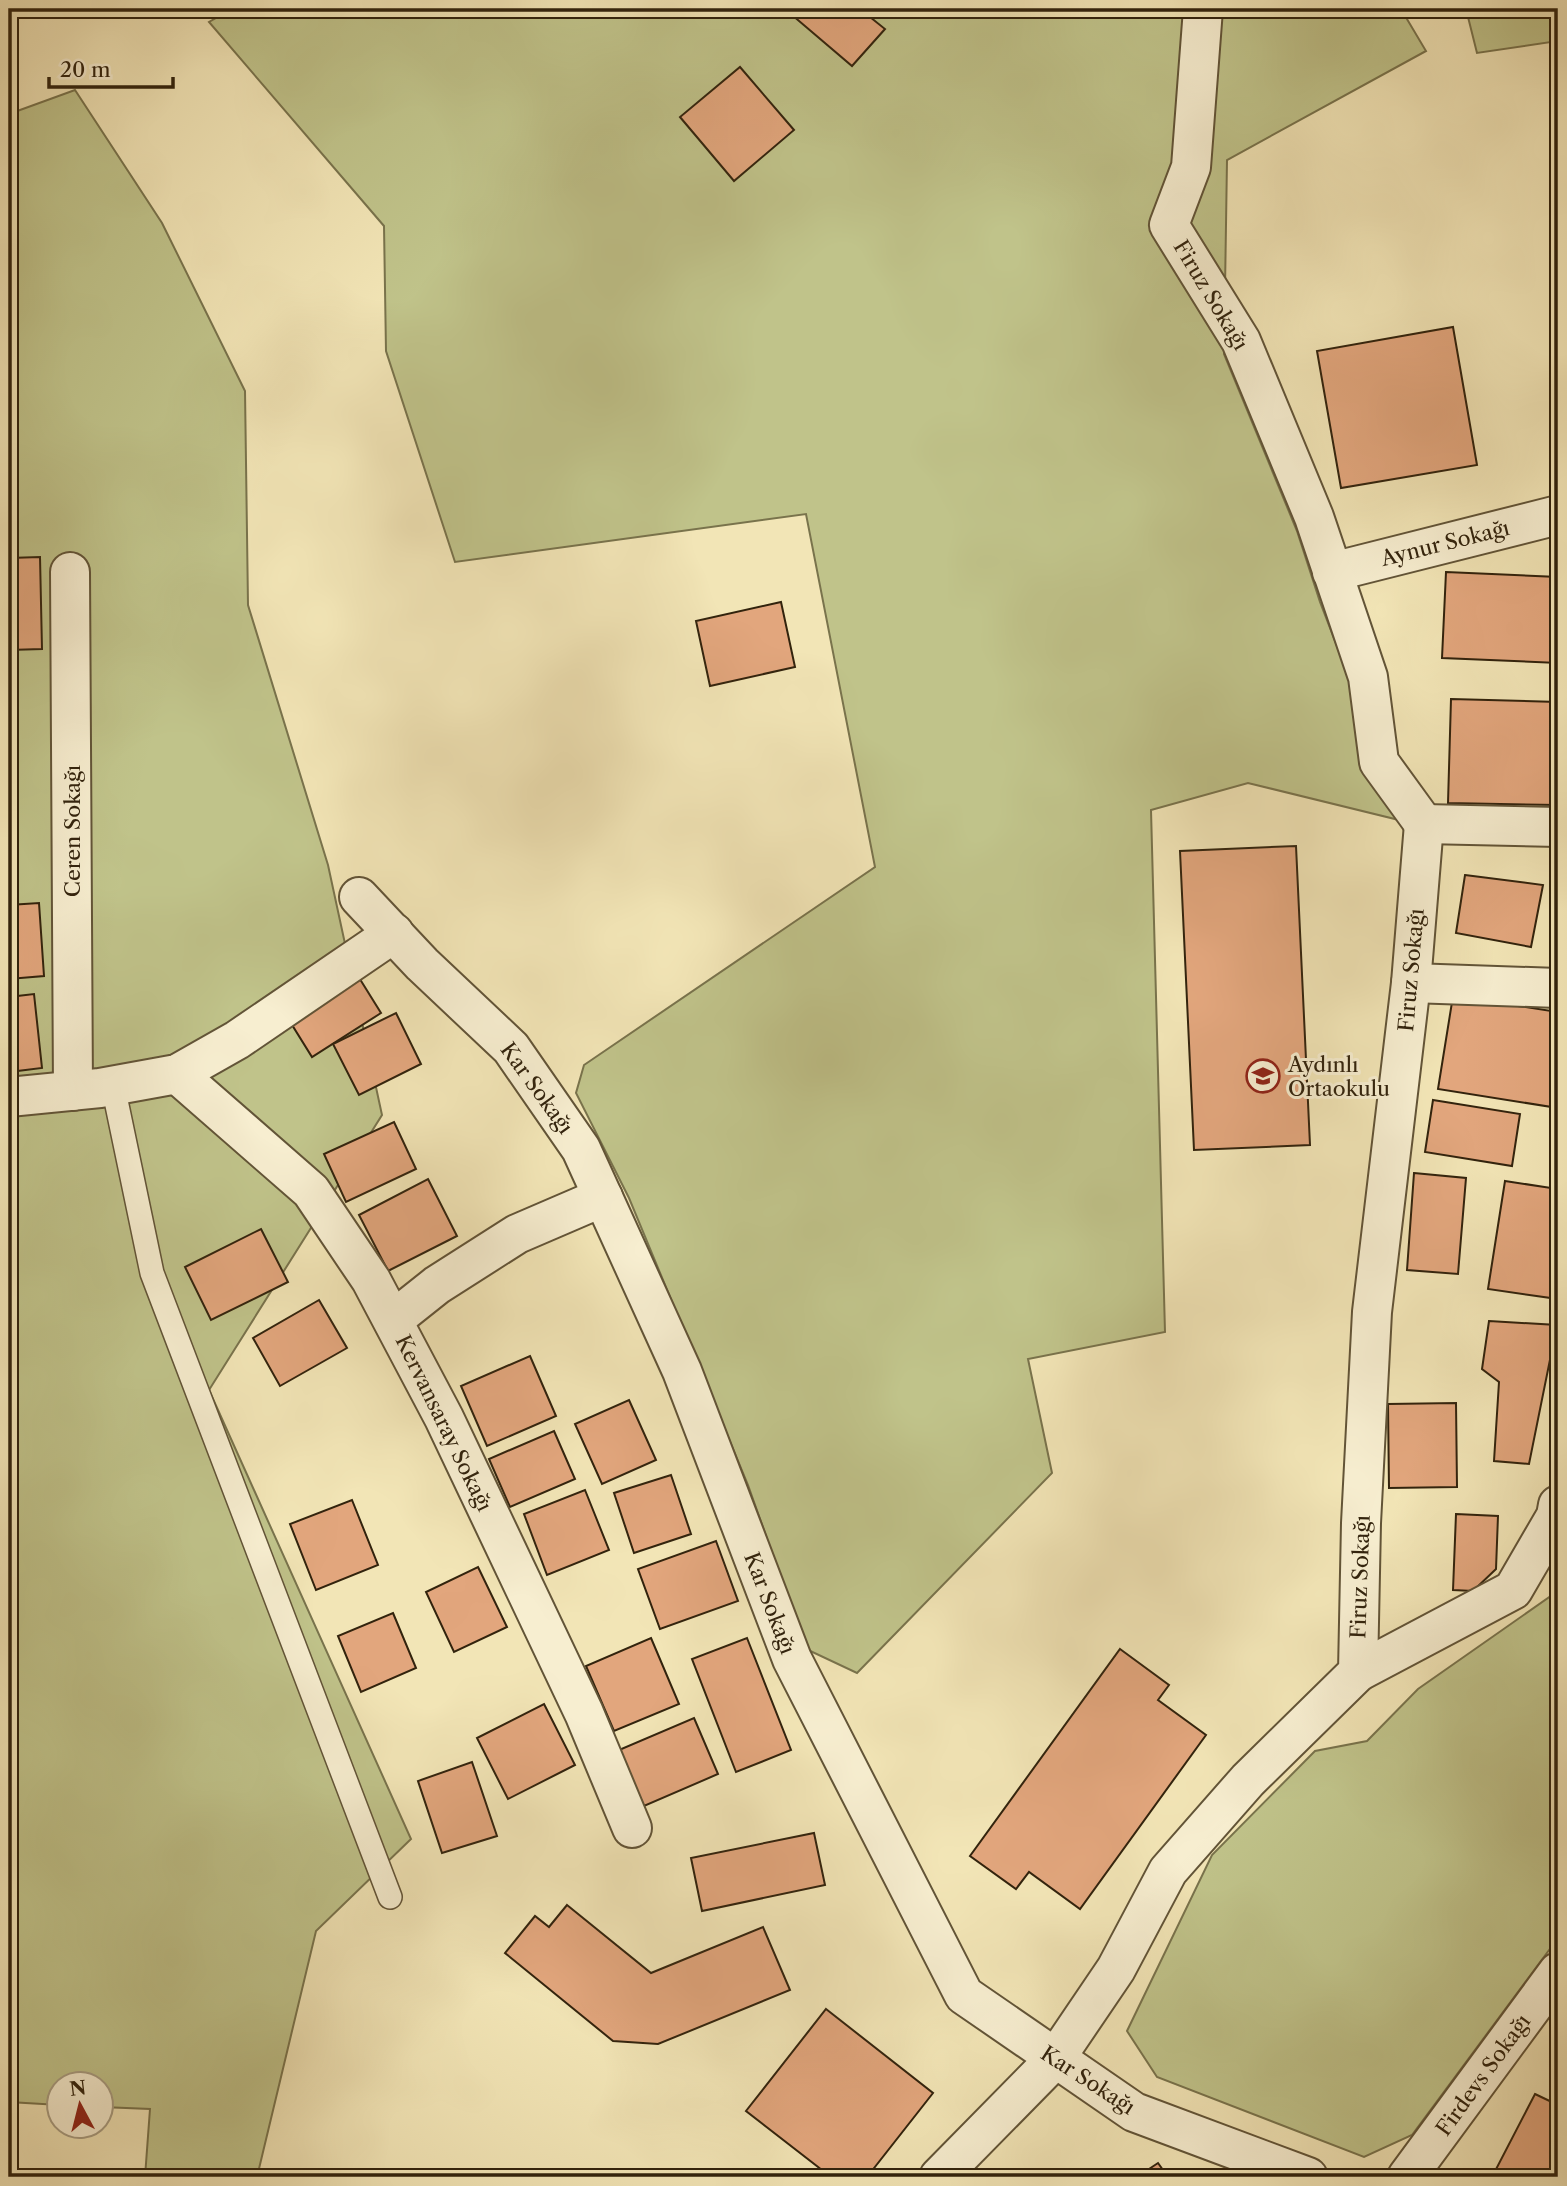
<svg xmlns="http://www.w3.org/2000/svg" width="1567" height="2186" font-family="'Libre Caslon Text',serif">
<rect width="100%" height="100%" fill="#f2e5b6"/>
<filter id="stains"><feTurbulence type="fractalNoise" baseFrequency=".00286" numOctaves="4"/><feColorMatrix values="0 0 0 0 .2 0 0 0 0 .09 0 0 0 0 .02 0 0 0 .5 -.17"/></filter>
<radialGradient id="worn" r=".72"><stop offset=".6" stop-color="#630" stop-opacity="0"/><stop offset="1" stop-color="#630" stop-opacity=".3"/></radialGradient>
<g fill="#c0c38a" stroke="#79734c" stroke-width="2">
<path d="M 232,9 L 1401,9 L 1426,51 L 1227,160 L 1224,354 L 1297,531 L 1320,602 L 1355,693 L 1399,820 L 1248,783 L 1151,810 L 1165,1332 L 1028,1359 L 1052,1473 L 857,1673 L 806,1649 L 748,1485 L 629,1198 L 576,1093 L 584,1065 L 875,867 L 806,514 L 455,562 L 386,351 L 384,226 L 209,22 Z"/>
<path d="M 1466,9 L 1558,9 L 1558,41 L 1477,53 Z"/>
<path d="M 75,90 L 162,223 L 245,391 L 248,605 L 328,865 L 382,1115 L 209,1390 L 411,1839 L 316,1931 L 257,2177 L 145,2177 L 150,2109 L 102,2107 L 102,2084 L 60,2084 L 59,2105 L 9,2102 L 9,114 Z"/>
<path d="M 1558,1591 L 1558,1938 L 1412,2135 L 1364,2157 L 1157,2077 L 1127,2031 L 1212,1855 L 1315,1751 L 1367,1741 L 1418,1689 Z"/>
</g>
<g fill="#e2a67d" stroke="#32230d" stroke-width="2">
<path d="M 798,9 L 860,9 L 885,29 L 852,66 L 792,15 Z"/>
<path d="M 740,67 L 794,130 L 734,181 L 680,117 Z"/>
<path d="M 1453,327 L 1477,465 L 1341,488 L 1317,351 Z"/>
<path d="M 40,557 L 42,649 L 9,650 L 9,558 Z"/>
<path d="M 1446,572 L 1558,577 L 1558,663 L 1442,658 Z"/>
<path d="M 781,602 L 795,667 L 710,686 L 696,621 Z"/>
<path d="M 1451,699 L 1558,702 L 1558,805 L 1448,803 Z"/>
<path d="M 1296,846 L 1310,1145 L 1194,1150 L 1180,851 Z"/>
<path d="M 1465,875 L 1543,885 L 1531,947 L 1456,933 Z"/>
<path d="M 39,903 L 44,976 L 9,979 L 9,905 Z"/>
<path d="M 358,976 L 381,1013 L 312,1057 L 289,1020 Z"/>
<path d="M 34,994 L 42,1068 L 9,1072 L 9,997 Z"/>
<path d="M 1453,996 L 1558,1012 L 1558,1108 L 1438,1089 Z"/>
<path d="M 396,1013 L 421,1064 L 359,1095 L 333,1044 Z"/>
<path d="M 1433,1100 L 1520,1114 L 1512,1166 L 1425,1152 Z"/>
<path d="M 394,1122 L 416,1169 L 346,1202 L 324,1154 Z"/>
<path d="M 1414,1173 L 1466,1178 L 1458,1274 L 1407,1270 Z"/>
<path d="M 428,1179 L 457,1236 L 388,1271 L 359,1215 Z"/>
<path d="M 1505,1181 L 1558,1189 L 1558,1299 L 1488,1289 Z"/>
<path d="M 261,1229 L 288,1282 L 211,1320 L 185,1267 Z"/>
<path d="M 319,1300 L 347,1348 L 280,1386 L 253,1338 Z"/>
<path d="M 1489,1321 L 1557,1325 L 1529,1464 L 1494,1461 L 1499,1382 L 1482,1369 Z"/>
<path d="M 530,1356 L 556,1416 L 487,1446 L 461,1386 Z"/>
<path d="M 629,1400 L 656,1460 L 602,1484 L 575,1424 Z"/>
<path d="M 1456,1403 L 1457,1487 L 1389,1488 L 1388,1404 Z"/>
<path d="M 554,1431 L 575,1479 L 510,1507 L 489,1459 Z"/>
<path d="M 671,1475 L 691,1534 L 634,1553 L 614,1493 Z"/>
<path d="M 585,1490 L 609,1550 L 547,1575 L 524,1514 Z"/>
<path d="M 352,1500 L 378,1565 L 316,1590 L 290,1524 Z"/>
<path d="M 1456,1514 L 1498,1516 L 1496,1569 L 1473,1591 L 1453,1590 Z"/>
<path d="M 716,1541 L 738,1601 L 660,1629 L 638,1569 Z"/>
<path d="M 478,1567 L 507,1627 L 454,1652 L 426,1592 Z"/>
<path d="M 393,1613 L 416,1668 L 361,1692 L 338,1636 Z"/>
<path d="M 651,1638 L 679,1704 L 614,1731 L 586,1666 Z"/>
<path d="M 747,1638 L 791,1750 L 736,1772 L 692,1659 Z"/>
<path d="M 1120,1649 L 1169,1685 L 1158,1700 L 1206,1735 L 1080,1909 L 1029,1872 L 1016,1889 L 970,1856 Z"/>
<path d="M 544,1704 L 575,1765 L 508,1799 L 477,1738 Z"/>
<path d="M 694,1718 L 718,1774 L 644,1806 L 619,1750 Z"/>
<path d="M 472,1762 L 497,1836 L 442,1853 L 418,1781 Z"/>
<path d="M 814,1833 L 825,1885 L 702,1911 L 691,1858 Z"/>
<path d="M 567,1905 L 651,1973 L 763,1927 L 790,1990 L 658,2044 L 613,2041 L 505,1953 L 535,1916 L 549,1927 Z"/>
<path d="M 826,2009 L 933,2093 L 867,2177 L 831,2177 L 746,2111 Z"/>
<path d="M 1535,2094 L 1558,2105 L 1558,2177 L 1492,2177 Z"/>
<path d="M 1158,2163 L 1168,2177 L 1137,2177 Z"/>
</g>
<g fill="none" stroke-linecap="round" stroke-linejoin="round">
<defs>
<path id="service" d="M 113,1086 L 152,1273 L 390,1897"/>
<g id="minor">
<path d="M 1203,9 L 1191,167 L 1169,225 L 1241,341 L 1314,517 L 1368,677 L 1379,762 L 1424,824"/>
<path d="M 70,572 L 73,1091"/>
<path d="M 1332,572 L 1558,515"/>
<path d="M 1424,824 L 1558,827"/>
<path d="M 359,897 L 422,964 L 511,1048 L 581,1149 L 682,1371 L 792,1659 L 964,1995 L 1134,2112 L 1308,2177"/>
<path d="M 1411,983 L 1558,988"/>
<path d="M 177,1074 L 311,1191 L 371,1280 L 444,1418 L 584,1713 L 632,1828"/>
<path d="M 9,1097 L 100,1088 L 177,1074 L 237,1040 L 394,933"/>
<path d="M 393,1320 L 437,1285 L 517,1234 L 603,1197"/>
<path d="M 1358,1672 L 1513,1590 L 1556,1516 L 1558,1505"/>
<path d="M 939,2177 L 1055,2059 L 1116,1969 L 1168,1871 L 1248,1780 L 1358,1672 L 1361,1523 L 1372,1312 L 1411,983 L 1424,824"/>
<path d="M 1407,2177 L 1558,1972"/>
</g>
</defs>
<use href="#service" stroke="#625437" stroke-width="26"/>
<use href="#minor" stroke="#625437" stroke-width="42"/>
<use href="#service" stroke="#f7eed0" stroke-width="23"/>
<use href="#minor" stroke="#f7eed0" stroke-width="38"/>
</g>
<defs>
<symbol id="school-ring" viewBox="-11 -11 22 22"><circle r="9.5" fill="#f7eed0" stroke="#8f2418" stroke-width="1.5"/><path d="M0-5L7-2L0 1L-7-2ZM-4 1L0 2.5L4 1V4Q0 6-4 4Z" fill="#8f2418"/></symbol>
</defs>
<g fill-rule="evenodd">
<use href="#school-ring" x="1244" y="1057" width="38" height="38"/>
</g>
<g text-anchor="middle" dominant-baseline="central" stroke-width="6" stroke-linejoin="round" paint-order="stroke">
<g font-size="21" fill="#32230d" stroke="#f7eed0">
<text transform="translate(1211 295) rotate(59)">Firuz Sokağı</text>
<text transform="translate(1445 543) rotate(-14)">Aynur Sokağı</text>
<text transform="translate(72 831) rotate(-90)">Ceren Sokağı</text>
<text transform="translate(1411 970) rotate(-85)">Firuz Sokağı</text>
<text transform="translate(537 1088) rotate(54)">Kar Sokağı</text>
<text transform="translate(444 1423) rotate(64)">Kervansaray Sokağı</text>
<text transform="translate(1360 1577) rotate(-88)">Firuz Sokağı</text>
<text transform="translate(770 1603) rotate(69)">Kar Sokağı</text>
<text transform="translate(1483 2075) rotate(-54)">Firdevs Sokağı</text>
<text transform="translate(1088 2080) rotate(33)">Kar Sokağı</text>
</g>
<g font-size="21" fill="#32230d" stroke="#f7eed0" text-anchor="start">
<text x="1288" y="1064">Aydınlı<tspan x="1288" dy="24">Ortaokulu</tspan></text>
</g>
</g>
<rect width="1567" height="2186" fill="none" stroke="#f2e5b6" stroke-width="35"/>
<rect x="10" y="10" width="1546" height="2165" fill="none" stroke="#32230d" stroke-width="3.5"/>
<rect x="18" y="18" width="1532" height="2151" fill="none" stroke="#32230d" stroke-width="2"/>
<g transform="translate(80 2105) rotate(353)"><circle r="33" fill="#f7eed0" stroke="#a89d82" stroke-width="2"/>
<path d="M0-5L12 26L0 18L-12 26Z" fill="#8f2418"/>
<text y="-10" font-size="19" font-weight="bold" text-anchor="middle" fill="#32230d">N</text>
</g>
<path d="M49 77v10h124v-10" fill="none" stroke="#32230d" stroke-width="3.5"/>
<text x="60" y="77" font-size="21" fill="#32230d" stroke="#f7eed0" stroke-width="5" paint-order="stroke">20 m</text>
<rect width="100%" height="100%" filter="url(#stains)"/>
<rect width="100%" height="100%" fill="url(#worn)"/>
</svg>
